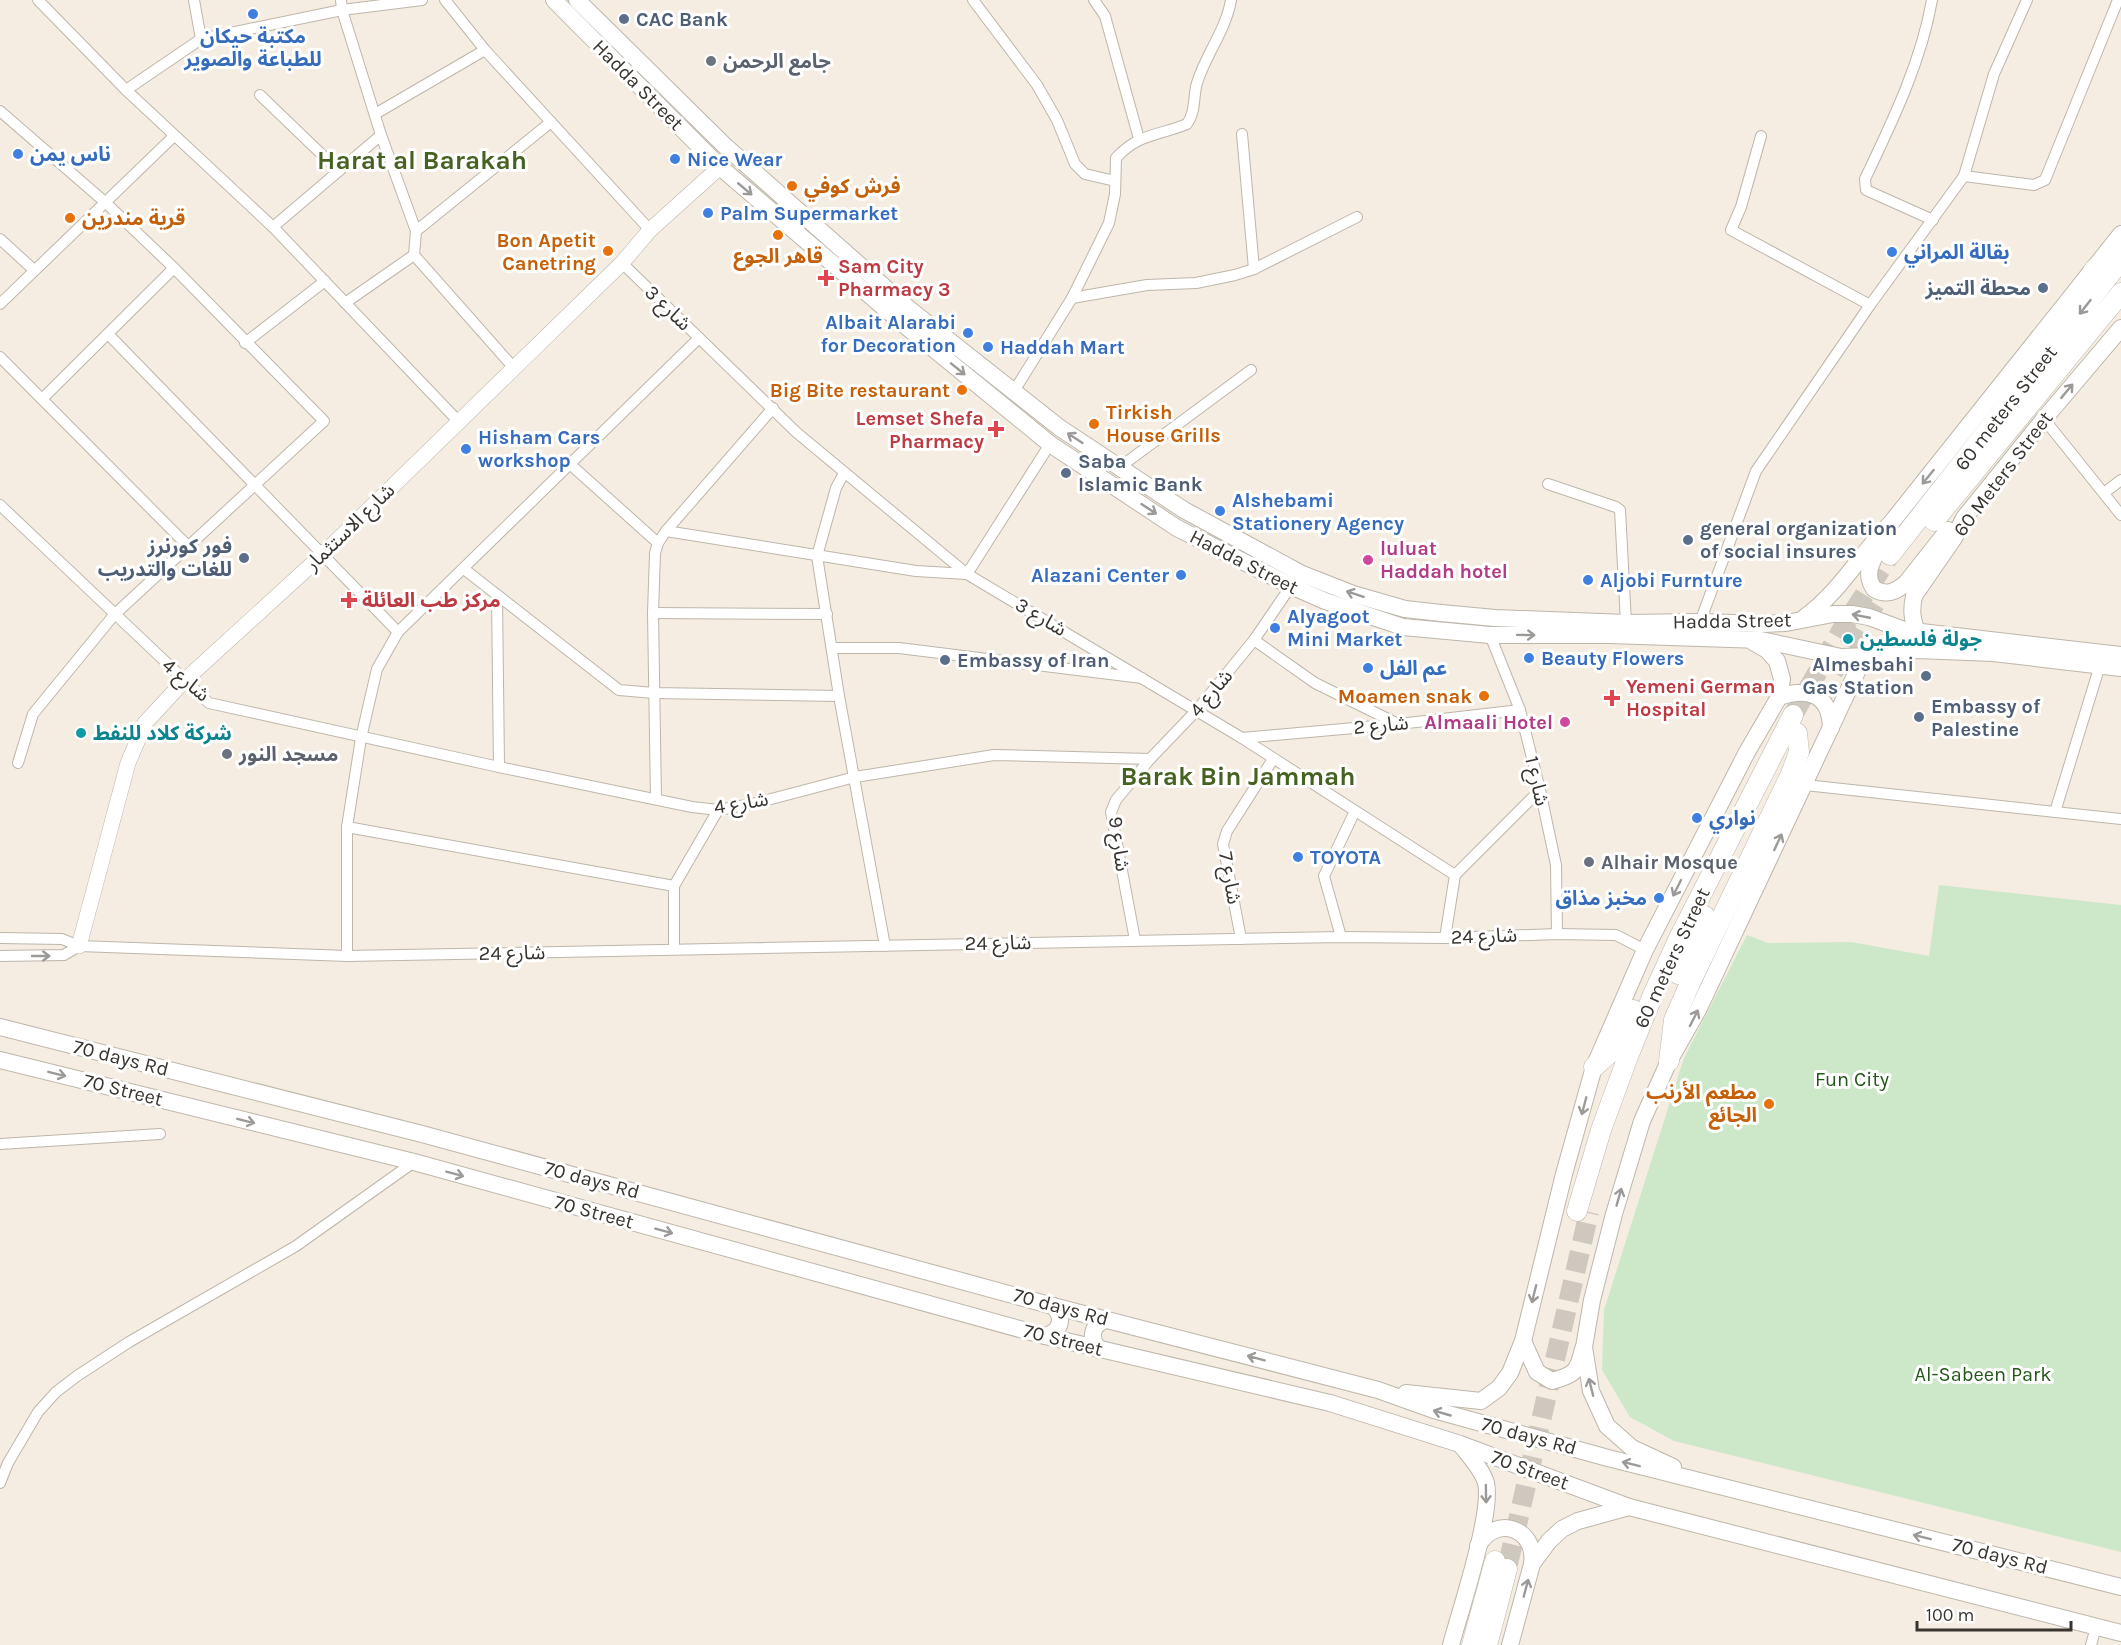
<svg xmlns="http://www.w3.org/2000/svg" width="2121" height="1645" font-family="Karla,'Noto Sans Arabic',sans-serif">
<rect width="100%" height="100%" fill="#f5ede1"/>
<path fill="#cde7c9" d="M 1939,885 L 2121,905 L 2121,1552 L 1674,1441 L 1630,1417 L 1602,1370 L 1604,1310 L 1684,1058 L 1747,935 L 1768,943 L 1851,942 L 1929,956 Z"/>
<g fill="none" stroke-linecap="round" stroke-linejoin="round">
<g stroke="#cfc8be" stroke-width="20" stroke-dasharray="20 10" stroke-linecap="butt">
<path d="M 1833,672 L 1876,602"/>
<path d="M 1793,715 L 1841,631 L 1890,555"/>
<path d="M 1508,1564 L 1589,1212"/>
</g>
<defs>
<g id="street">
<path d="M 38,0 L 126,90 L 273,227 L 459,422"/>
<path d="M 194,0 L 201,39"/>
<path d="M 341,0 L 342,10 L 381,135 L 416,231 L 414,255 L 514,368"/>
<path d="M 445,0 L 485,50 L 650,230"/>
<path d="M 973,0 L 1037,85 L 1057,120 L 1075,164 L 1085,174 L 1115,181"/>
<path d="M 1094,0 L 1105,16 L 1139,139"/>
<path d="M 1932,0 C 1921,63 1892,122 1865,179 L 1866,190 L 1933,220"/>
<path d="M 126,90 L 201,39 L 342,10 L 422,0"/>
<path d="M 260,95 L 339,171"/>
<path d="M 0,111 L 106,203 L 174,268 L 324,421 L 114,615 L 33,714 L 18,763"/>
<path d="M 375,114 L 485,50"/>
<path d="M 1242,134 L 1254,269"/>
<path d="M 1761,136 L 1741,207 L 1731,230 L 1870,305"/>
<path d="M 1964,176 L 1994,74 L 2027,0"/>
<path d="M 273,227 L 381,135"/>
<path d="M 416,231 L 551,122"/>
<path d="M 0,239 L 34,270"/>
<path d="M 622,263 L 796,432 L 967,574 L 1242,738 L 1455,875"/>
<path d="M 1072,298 L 1147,285 L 1196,283 L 1235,275 L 1254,269 L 1357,217"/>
<path d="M 345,303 L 414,255"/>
<path d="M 0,304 L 174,136"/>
<path d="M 108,334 L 398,632"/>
<path d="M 245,343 L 325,281"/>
<path d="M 0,357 L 188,546"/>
<path d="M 1014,391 L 1072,298 L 1109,223 L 1115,194 L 1116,158 C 1139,133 1158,136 1187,124 C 1196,112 1193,96 1197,83 C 1206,54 1226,30 1231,0"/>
<path d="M 42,399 L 174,268"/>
<path d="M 2044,419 L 2121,515"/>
<path d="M 571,465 L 658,543"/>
<path d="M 1120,467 L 1251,370"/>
<path d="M 844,473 L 836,488 L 817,556 L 839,696 L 885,946"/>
<path d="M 1548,484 L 1616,507 L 1620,510 L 1626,623"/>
<path d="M 2104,493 L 2121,480"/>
<path d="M 0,505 L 209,703 L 499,767 L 692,807 L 718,810 L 752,804 L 855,777 L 994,755 L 1150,759 L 1197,710 L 1254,640 L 1291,586"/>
<path d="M 666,531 L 916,571 L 967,574 L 1050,444"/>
<path d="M 464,569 L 619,690 L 654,693 L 839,696"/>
<path d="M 497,595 L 499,767"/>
<path d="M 653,613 L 827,614"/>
<path d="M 1700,622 L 1756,471 L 1870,305 L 1964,176 L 2034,185 L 2045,180 L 2118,0"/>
<path d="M 1490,635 L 1520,710 L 1540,790 L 1556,865 L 1557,934"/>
<path d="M 1254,640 L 1315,683 L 1396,723"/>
<path d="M 832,648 L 899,648 L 1142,678"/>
<path d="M 1242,738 L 1399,724 L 1520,710"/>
<path d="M 1805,785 L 2121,819"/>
<path d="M 656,799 L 653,613 L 655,553 L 658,543 L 666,531 L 773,408"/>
<path d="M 2055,812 L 2100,665"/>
<path d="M 347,827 L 674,886"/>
<path d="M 1455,875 L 1540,790"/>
<path d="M 1341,937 L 1324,876 L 1355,811"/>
<path d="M 0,938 L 62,939 L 79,946 L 347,956 L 1341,937 L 1445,938 L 1557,934 L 1616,935 L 1645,950"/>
<path d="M 1445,938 L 1455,875"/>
<path d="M 1241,939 L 1223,844 L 1227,831 L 1273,759"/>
<path d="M 1135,940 L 1111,812 L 1116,800 L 1150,759"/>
<path d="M 674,949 L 674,886 L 718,810"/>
<path d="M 0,956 L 64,955 L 79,946"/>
<path d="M 347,956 L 347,827 L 361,738 L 377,669 L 398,632 L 699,338"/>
<path d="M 0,1144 L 160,1134"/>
<path d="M 0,1483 L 8,1463 L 38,1412 L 56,1392 L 77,1376 L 129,1342 L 296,1246 L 414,1162"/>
<path d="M 2091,1645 L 2096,1627"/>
</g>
<path id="secondary" d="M 79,946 L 128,763 L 145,723 L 184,681 L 323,554 L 622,263 L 650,230 L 720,167"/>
<g id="primary">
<path d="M 554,0 L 720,167 L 902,323 L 1050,444 L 1177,528 L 1291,586 L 1325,601 L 1403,627 L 1490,635 L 1609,635 L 1761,640 L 1841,657 L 1870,656 L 1917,650 L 1993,653 L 2121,668"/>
<path d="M 577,0 L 724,145 L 908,308 L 1060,428 L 1184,510 L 1302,574 L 1353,594 L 1405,609 L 1441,613 L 1495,618 L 1626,623 L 1700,622 L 1762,624 L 1786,623 L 1833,614 L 1852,614 L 1869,617 L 1904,630 L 2121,655"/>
<path d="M 1885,538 C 1877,555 1861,570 1874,589 C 1886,596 1896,592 1906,583 L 1948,530"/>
<path d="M 1805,617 C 1839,593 1861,553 1891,523 L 2121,234"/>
<path d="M 1917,632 C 1912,619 1911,610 1914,596 L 1954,538 L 1964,518 L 2044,419 L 2121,328"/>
<path d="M 1779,697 C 1808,687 1830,694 1831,728"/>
<path d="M 0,1027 L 422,1134 L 1053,1306 L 1378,1390 L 1434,1410 L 1608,1458 L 2121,1587"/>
<path d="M 0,1060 L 414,1162 L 1045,1336 L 1330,1403 L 1460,1444 L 1629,1507 L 2121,1633"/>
<path d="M 1045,1336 C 1061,1332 1065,1317 1053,1306"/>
<path d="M 1523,1341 L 1537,1372 L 1552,1381 C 1575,1375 1578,1371 1583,1349"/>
<path d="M 1100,1350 C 1088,1339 1092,1323 1107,1320"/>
<path d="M 1406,1393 L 1481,1401 L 1499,1388 L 1510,1373 L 1523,1341 L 1564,1174 L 1594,1067 L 1645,950 L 1747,752 L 1779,697 L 1782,679 L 1777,661 L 1767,650 L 1753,642"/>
<path d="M 1673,1467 L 1632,1448 L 1607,1426 L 1591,1391 L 1584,1347 L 1592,1300 L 1614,1214 L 1642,1121 L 1669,1061 L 1698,1010 L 1862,661 L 1870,656"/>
<path d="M 1478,1546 C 1495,1514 1537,1528 1532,1564"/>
<path d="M 1451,1645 C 1460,1611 1493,1513 1486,1483 C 1482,1469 1469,1456 1461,1445"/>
<path d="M 1510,1645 L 1532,1564 L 1549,1541 L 1562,1529 L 1578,1521 L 1629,1507"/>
</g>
<g id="highway">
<path d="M 2093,271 L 2119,249"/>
<path d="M 1934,521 L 2121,293"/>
<path d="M 1890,555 L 2121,260"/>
<path d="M 1678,974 L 1705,916"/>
<path d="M 1669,1061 L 1674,1020 L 1691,981 L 1791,774 L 1799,752 L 1797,733"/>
<path d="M 1594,1067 L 1613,1050 L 1633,1010"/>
<path d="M 1577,1211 L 1601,1130 L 1627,1059 L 1652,997 L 1680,936 L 1793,715"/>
<path d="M 1472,1645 L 1495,1561"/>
<path d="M 1487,1645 L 1507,1569"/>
</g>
</defs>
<use href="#street" stroke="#bdb6aa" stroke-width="12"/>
<use href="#secondary" stroke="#bdb6aa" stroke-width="16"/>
<use href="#primary" stroke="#bdb6aa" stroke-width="18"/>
<use href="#highway" stroke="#bdb6aa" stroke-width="21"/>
<use href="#street" stroke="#fff" stroke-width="10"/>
<use href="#secondary" stroke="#fff" stroke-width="15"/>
<use href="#primary" stroke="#fff" stroke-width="16"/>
<use href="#highway" stroke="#fff" stroke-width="20"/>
</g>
<defs><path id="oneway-shaft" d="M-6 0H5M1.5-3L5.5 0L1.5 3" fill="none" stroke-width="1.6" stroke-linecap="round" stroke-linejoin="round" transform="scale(1.5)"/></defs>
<g stroke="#9c9a98">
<use href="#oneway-shaft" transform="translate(745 189) rotate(40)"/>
<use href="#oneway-shaft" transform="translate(2085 307) rotate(128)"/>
<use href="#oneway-shaft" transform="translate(958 369) rotate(39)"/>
<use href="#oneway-shaft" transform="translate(2067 391) rotate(-50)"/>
<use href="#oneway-shaft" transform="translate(1075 438) rotate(-147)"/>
<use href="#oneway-shaft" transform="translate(1928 477) rotate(129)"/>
<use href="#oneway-shaft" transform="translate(1149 509) rotate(33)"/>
<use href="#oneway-shaft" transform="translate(1355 594) rotate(-162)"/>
<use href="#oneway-shaft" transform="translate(1861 616) rotate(-169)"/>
<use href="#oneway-shaft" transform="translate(1526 635) rotate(1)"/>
<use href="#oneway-shaft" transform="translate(1778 842) rotate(-65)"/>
<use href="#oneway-shaft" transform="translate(1677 888) rotate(117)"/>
<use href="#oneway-shaft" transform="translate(41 956)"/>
<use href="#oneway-shaft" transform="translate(1694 1018) rotate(-63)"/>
<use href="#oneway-shaft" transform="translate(57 1074) rotate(14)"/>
<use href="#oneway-shaft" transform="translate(1584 1106) rotate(105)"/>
<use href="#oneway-shaft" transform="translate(246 1121) rotate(14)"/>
<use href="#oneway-shaft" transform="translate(455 1174) rotate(15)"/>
<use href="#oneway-shaft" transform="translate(1619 1197) rotate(-74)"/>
<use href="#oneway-shaft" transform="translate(664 1231) rotate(15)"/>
<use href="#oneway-shaft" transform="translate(1534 1294) rotate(104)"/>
<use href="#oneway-shaft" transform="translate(1256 1358) rotate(-165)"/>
<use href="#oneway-shaft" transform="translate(1591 1387) rotate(-104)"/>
<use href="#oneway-shaft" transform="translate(1442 1413) rotate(-164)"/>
<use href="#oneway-shaft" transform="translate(1631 1464) rotate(-166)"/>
<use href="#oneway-shaft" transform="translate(1486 1494) rotate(89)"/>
<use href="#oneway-shaft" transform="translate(1922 1537) rotate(-166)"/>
<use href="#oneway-shaft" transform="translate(1526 1588) rotate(-75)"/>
</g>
<g fill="#3f7fe0" stroke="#fff" stroke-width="2">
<circle cx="253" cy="14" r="6"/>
<circle cx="18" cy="154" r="6"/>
<circle cx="675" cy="159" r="6"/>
<circle cx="708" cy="213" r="6"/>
<circle cx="1892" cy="252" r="6"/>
<circle cx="968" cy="333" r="6"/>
<circle cx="988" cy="347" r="6"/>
<circle cx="466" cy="449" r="6"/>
<circle cx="1220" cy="511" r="6"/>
<circle cx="1181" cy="575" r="6"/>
<circle cx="1588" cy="580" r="6"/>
<circle cx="1275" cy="628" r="6"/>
<circle cx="1529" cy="658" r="6"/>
<circle cx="1368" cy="668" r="6"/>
<circle cx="1697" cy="818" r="6"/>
<circle cx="1298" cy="857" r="6"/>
<circle cx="1659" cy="898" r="6"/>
</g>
<g fill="#5c6f8a" stroke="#fff" stroke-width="2">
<circle cx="624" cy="19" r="6"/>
<circle cx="2043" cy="288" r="6"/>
<circle cx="1066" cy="473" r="6"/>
<circle cx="1688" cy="540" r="6"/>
<circle cx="244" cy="558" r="6"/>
<circle cx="945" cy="660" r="6"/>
<circle cx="1926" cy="676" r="6"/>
<circle cx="1919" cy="717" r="6"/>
</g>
<g fill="#6b7280" stroke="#fff" stroke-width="2">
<circle cx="711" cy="61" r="6"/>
<circle cx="227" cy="754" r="6"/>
<circle cx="1589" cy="862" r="6"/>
</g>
<g fill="#e8710a" stroke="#fff" stroke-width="2">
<circle cx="792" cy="186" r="6"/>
<circle cx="70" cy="218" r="6"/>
<circle cx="778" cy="235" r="6"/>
<circle cx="608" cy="251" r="6"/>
<circle cx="962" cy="390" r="6"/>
<circle cx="1094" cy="424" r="6"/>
<circle cx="1484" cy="696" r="6"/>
<circle cx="1769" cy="1104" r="6"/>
</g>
<g fill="#e0444e" stroke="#fff" stroke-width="2">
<path d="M823 269h6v6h6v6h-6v6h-6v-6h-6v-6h6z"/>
<path d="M993 420h6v6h6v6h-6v6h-6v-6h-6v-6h6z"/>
<path d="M346 591h6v6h6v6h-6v6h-6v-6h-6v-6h6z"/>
<path d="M1609 689h6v6h6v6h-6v6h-6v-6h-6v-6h6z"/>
</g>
<g fill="#d1479c" stroke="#fff" stroke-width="2">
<circle cx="1368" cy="560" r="6"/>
<circle cx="1565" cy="722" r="6"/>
</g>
<g fill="#0f9aa8" stroke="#fff" stroke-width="2">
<circle cx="1848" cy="639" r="6"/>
<circle cx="81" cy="733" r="6"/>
</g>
<g text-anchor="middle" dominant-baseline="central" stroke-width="6" stroke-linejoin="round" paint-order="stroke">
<g font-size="20" font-weight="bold" fill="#4e5e75" stroke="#fff" text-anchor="start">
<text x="636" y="19">CAC Bank</text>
<text x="2031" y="288" text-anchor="end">محطة التميز</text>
<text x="1078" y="461">Saba<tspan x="1078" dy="23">Islamic Bank</tspan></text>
<text x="1700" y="528">general organization<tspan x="1700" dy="23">of social insures</tspan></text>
<text x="232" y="546" text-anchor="end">فور كورنرز<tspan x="232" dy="23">للغات والتدريب</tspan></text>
<text x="957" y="660">Embassy of Iran</text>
<text x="1914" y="664" text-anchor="end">Almesbahi<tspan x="1914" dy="23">Gas Station</tspan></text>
<text x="1931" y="706">Embassy of<tspan x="1931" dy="23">Palestine</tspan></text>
</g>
<g font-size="20" font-weight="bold" fill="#366cbe" stroke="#fff" text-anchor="start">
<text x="253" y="36" text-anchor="middle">مكتبة حيكان<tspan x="253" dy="23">للطباعة والصوير</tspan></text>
<text x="30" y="154">ناس يمن</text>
<text x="687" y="159">Nice Wear</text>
<text x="720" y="213">Palm Supermarket</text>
<text x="1904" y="252">بقالة المراني</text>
<text x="956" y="322" text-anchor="end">Albait Alarabi<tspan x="956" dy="23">for Decoration</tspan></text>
<text x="1000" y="347">Haddah Mart</text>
<text x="478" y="437">Hisham Cars<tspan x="478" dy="23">workshop</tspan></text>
<text x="1232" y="500">Alshebami<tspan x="1232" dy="23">Stationery Agency</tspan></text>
<text x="1169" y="575" text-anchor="end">Alazani Center</text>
<text x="1600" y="580">Aljobi Furnture</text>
<text x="1287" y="616">Alyagoot<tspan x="1287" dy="23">Mini Market</tspan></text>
<text x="1541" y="658">Beauty Flowers</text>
<text x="1380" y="668">عم الفل</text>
<text x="1709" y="818">نواري</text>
<text x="1310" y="857">TOYOTA</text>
<text x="1647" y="898" text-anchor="end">مخبز مذاق</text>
</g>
<g font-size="20" font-weight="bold" fill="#5b616d" stroke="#fff" text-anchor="start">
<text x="723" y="61">جامع الرحمن</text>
<text x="239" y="754">مسجد النور</text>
<text x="1601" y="862">Alhair Mosque</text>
</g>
<g font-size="20" fill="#383530" stroke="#fff">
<text transform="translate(638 85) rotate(45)">Hadda Street</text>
<text transform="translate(668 308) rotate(44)">شارع 3</text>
<text transform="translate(2006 408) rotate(-52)">60 meters Street</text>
<text transform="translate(2003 474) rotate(-53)">60 Meters Street</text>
<text transform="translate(350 527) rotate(-44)">شارع الاستثمار</text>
<text transform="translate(1244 562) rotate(27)">Hadda Street</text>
<text transform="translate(1041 617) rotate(31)">شارع 3</text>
<text transform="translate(1732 621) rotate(-1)">Hadda Street</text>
<text transform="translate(186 680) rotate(40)">شارع 4</text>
<text transform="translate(1211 693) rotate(-50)">شارع 4</text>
<text transform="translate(1381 725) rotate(-5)">شارع 2</text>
<text transform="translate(1537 781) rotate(77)">شارع 1</text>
<text transform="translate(741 803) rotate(-9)">شارع 4</text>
<text transform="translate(1119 844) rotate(82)">شارع 9</text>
<text transform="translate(1230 878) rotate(80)">شارع 7</text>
<text transform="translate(1484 936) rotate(-2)">شارع 24</text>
<text transform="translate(998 943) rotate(-1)">شارع 24</text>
<text transform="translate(512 953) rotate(-1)">شارع 24</text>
<text transform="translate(1672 958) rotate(-65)">60 meters Street</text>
<text transform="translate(121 1058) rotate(14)">70 days Rd</text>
<text transform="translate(123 1090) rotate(14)">70 Street</text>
<text transform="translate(592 1180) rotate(15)">70 days Rd</text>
<text transform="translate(594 1212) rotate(15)">70 Street</text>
<text transform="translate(1061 1307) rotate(15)">70 days Rd</text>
<text transform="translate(1063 1340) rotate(14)">70 Street</text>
<text transform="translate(1529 1436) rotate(15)">70 days Rd</text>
<text transform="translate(1530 1470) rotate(20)">70 Street</text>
<text transform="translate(2000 1556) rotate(14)">70 days Rd</text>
</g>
<g font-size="20" font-weight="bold" fill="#c56008" stroke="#fff" text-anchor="end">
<text x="804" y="186" text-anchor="start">فرش كوفي</text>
<text x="82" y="218" text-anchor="start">قرية مندرين</text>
<text x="596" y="240">Bon Apetit<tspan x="596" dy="23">Canetring</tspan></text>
<text x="778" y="256" text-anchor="middle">قاهر الجوع</text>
<text x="950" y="390">Big Bite restaurant</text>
<text x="1106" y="412" text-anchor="start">Tirkish<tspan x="1106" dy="23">House Grills</tspan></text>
<text x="1472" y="696">Moamen snak</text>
<text x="1757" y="1092">مطعم الأرنب<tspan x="1757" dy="23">الجائع</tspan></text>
</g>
<g font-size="20" font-weight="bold" fill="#be3a42" stroke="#fff" text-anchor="start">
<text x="838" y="266">Sam City<tspan x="838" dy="23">Pharmacy 3</tspan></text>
<text x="984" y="418" text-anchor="end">Lemset Shefa<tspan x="984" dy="23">Pharmacy</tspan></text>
<text x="362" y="600">مركز طب العائلة</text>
<text x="1626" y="686">Yemeni German<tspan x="1626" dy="23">Hospital</tspan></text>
</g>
<g font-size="20" font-weight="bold" fill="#b23c85" stroke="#fff" text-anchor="start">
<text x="1380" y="548">luluat<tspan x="1380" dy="23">Haddah hotel</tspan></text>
<text x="1553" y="722" text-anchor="end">Almaali Hotel</text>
</g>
<g font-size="20" font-weight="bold" fill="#0d838f" stroke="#fff" text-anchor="start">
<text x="1860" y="639">جولة فلسطين</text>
<text x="93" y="733">شركة كلاد للنفط</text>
</g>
<g font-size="20" fill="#225718" stroke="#fff">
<text x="1852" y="1079">Fun City</text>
<text x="1983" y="1374">Al-Sabeen Park</text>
</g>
<g font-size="26" font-weight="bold" fill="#456220" stroke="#fff">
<text x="422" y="160">Harat al Barakah</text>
<text x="1238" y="776">Barak Bin Jammah</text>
</g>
</g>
<path d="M1917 1621v9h154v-9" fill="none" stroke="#383530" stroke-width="3"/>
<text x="1926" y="1621" font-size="18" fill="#383530" stroke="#ffffff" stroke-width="4.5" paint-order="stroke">100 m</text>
</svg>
